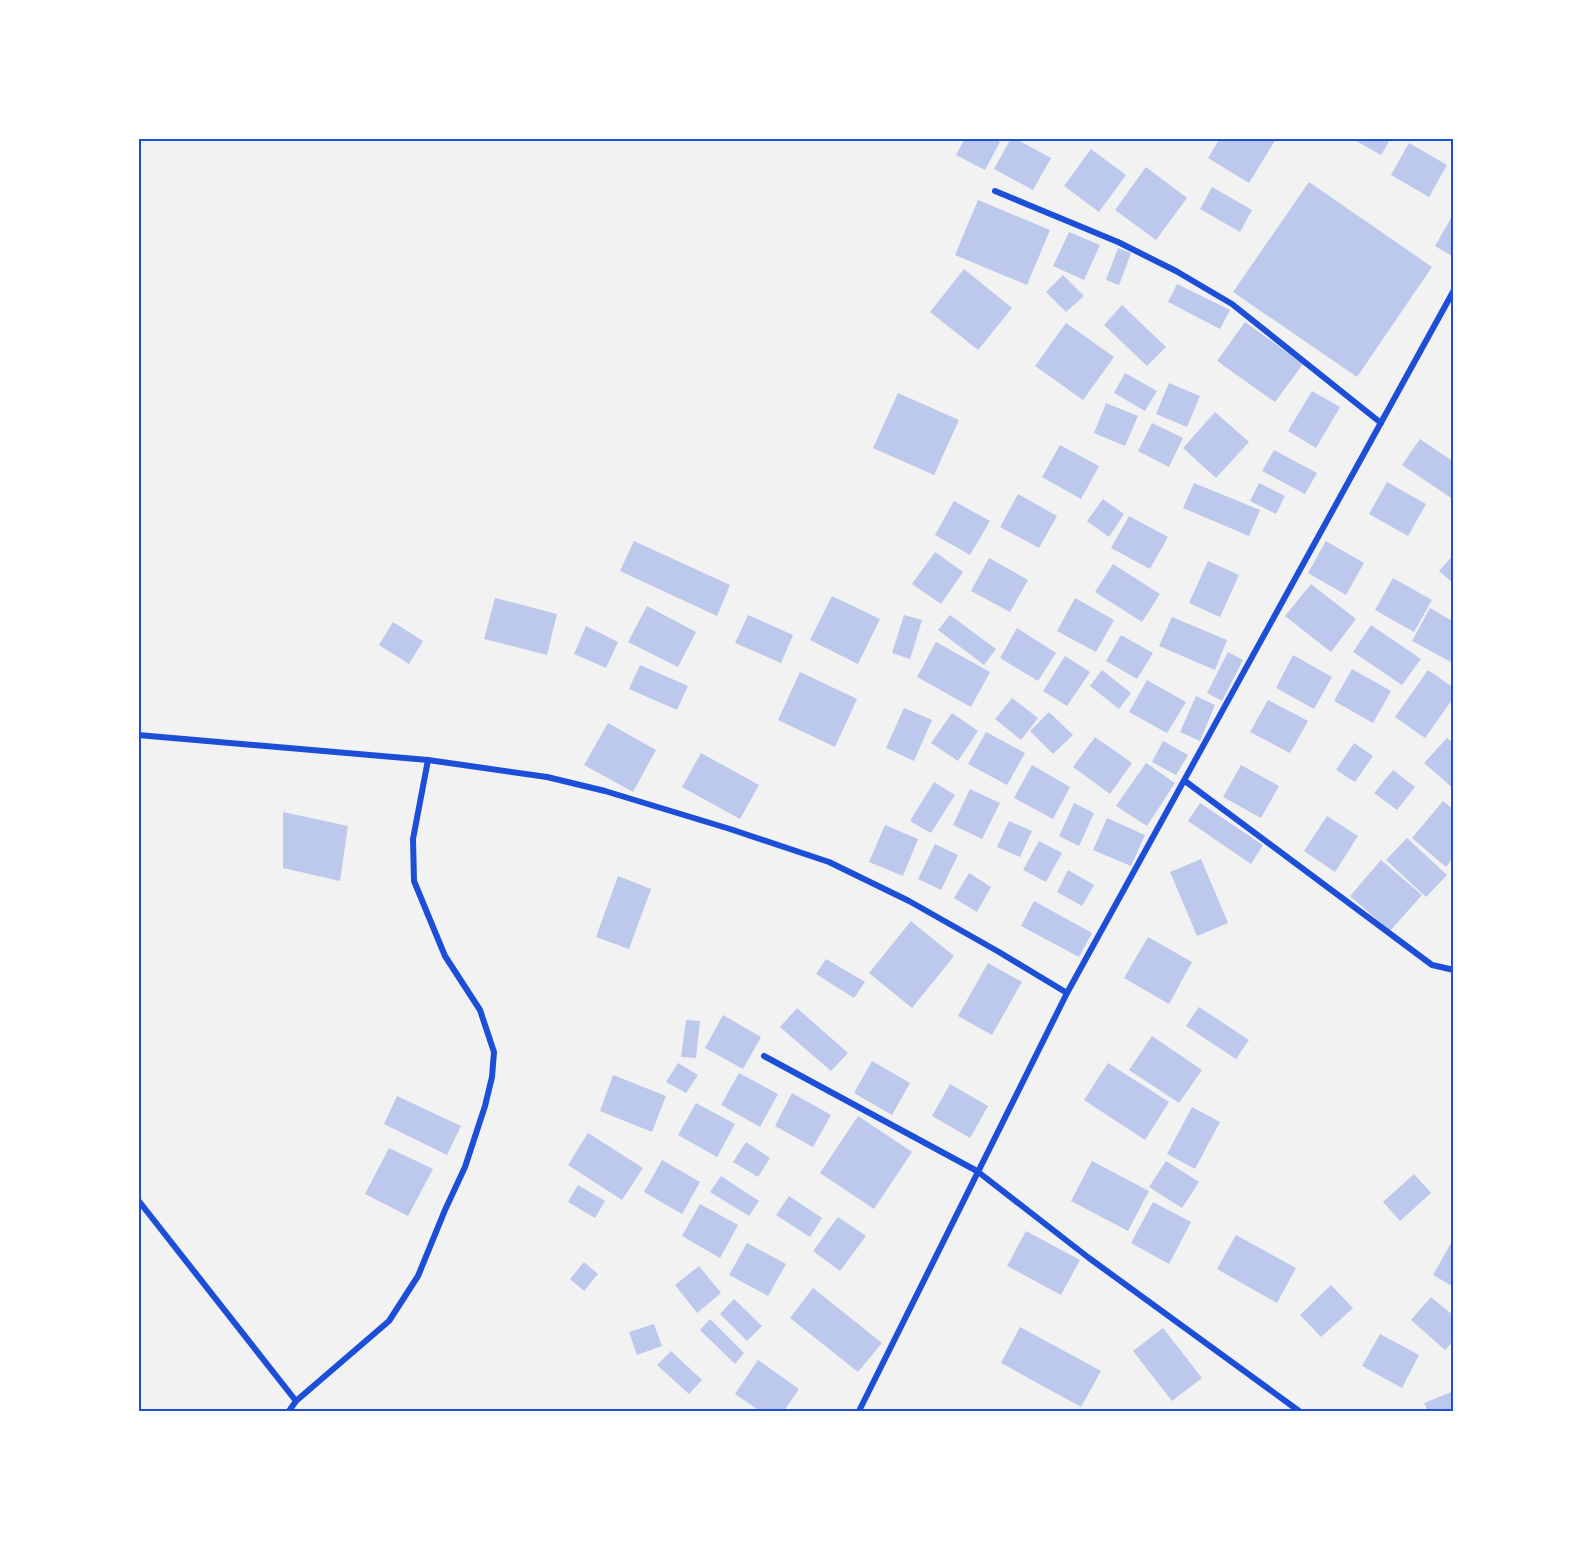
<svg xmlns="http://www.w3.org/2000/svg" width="1592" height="1549" font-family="'Noto Serif',serif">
<rect width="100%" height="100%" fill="#f2f2f2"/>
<g fill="#bdc9ec">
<path d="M 965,138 L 992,138 L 1000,142 L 985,170 L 956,155 Z"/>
<path d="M 1011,138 L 1014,138 L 1051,158 L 1033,190 L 994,169 Z"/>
<path d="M 1220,138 L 1275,138 L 1276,139 L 1249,183 L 1208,158 Z"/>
<path d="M 1351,138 L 1391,138 L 1381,155 Z"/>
<path d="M 1409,143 L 1447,165 L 1429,197 L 1391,175 Z"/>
<path d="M 1091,149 L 1126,175 L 1099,212 L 1064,186 Z"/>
<path d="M 1146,167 L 1187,198 L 1156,240 L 1115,210 Z"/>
<path d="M 1309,182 L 1432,267 L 1357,377 L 1233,292 Z"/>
<path d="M 1212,187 L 1252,210 L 1240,232 L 1200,209 Z"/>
<path d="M 978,200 L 1050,230 L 1027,285 L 955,255 Z"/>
<path d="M 1454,213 L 1454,253 L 1452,256 L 1435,246 Z"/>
<path d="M 1069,232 L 1100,245 L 1084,280 L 1053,266 Z"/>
<path d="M 1118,248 L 1131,253 L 1119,285 L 1106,280 Z"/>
<path d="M 964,269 L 1012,308 L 978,350 L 930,312 Z"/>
<path d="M 1063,275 L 1084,296 L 1066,312 L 1046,292 Z"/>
<path d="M 1177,284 L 1230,310 L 1220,329 L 1168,302 Z"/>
<path d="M 1122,305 L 1166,347 L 1147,366 L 1104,325 Z"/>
<path d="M 1245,322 L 1303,364 L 1275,402 L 1217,361 Z"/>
<path d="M 1066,323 L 1114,357 L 1083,400 L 1035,366 Z"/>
<path d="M 1125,373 L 1157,391 L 1145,411 L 1114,393 Z"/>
<path d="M 1169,383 L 1200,396 L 1187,427 L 1156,414 Z"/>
<path d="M 1312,391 L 1340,407 L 1316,448 L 1288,431 Z"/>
<path d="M 898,393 L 959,420 L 934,475 L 873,448 Z"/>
<path d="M 1106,403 L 1138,416 L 1125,446 L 1094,433 Z"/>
<path d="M 1215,412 L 1249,442 L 1216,478 L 1183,448 Z"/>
<path d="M 1152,423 L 1183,438 L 1169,467 L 1138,451 Z"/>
<path d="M 1420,439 L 1454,462 L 1454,500 L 1402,465 Z"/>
<path d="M 1060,445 L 1099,466 L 1081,499 L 1042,477 Z"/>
<path d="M 1274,450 L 1317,473 L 1305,494 L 1262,471 Z"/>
<path d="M 1387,482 L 1426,504 L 1408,536 L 1369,514 Z"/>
<path d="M 1194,483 L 1260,510 L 1249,536 L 1183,508 Z"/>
<path d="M 1259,483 L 1285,496 L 1276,514 L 1250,501 Z"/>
<path d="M 1018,494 L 1057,516 L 1039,548 L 1000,527 Z"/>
<path d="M 1103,499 L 1124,514 L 1109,537 L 1087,521 Z"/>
<path d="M 954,501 L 990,521 L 970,555 L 935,535 Z"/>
<path d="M 1129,516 L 1168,537 L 1150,569 L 1111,548 Z"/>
<path d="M 634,541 L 730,585 L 717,616 L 620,571 Z"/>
<path d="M 1326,541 L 1364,563 L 1346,595 L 1308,573 Z"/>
<path d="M 935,552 L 963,572 L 941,604 L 912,584 Z"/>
<path d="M 1454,554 L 1454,584 L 1439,571 Z"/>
<path d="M 989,558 L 1028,580 L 1010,612 L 971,591 Z"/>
<path d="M 1208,561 L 1239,575 L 1220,617 L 1189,603 Z"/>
<path d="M 1113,564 L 1160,594 L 1142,622 L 1095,592 Z"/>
<path d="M 1393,578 L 1432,600 L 1414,632 L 1375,610 Z"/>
<path d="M 1311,584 L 1356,619 L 1331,652 L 1285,616 Z"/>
<path d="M 832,596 L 880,619 L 858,664 L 810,640 Z"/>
<path d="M 495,598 L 557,614 L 547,655 L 484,639 Z"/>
<path d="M 1075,598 L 1114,620 L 1096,652 L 1057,631 Z"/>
<path d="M 647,606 L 696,632 L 678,667 L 628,642 Z"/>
<path d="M 1430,608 L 1454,622 L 1454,656 L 1451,662 L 1412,641 Z"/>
<path d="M 748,615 L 793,635 L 781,663 L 735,643 Z"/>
<path d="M 904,615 L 922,620 L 910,659 L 892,653 Z"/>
<path d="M 950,615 L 996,649 L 984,665 L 938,630 Z"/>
<path d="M 1172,617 L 1227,640 L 1215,670 L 1159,646 Z"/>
<path d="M 393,622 L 423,641 L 409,664 L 379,645 Z"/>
<path d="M 1371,625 L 1421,659 L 1402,685 L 1353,652 Z"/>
<path d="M 586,626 L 618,642 L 606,668 L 574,654 Z"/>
<path d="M 1017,628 L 1056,653 L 1038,681 L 1000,658 Z"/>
<path d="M 1121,635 L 1153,653 L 1137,679 L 1106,661 Z"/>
<path d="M 936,642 L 990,672 L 971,707 L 917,677 Z"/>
<path d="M 1228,652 L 1243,660 L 1222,701 L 1207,693 Z"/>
<path d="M 1293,655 L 1332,677 L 1314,709 L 1276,688 Z"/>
<path d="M 1065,656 L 1090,672 L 1067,706 L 1043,691 Z"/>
<path d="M 640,665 L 688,686 L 677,710 L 629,689 Z"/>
<path d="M 1352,669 L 1391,691 L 1373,723 L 1334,701 Z"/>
<path d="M 1102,670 L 1131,693 L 1119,709 L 1090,686 Z"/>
<path d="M 1428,670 L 1454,688 L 1454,697 L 1425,738 L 1395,717 Z"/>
<path d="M 800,672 L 857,699 L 835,747 L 778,720 Z"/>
<path d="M 1147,680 L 1186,702 L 1167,733 L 1129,712 Z"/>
<path d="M 1196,696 L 1215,705 L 1200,741 L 1180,732 Z"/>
<path d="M 1012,698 L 1038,718 L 1021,740 L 995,719 Z"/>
<path d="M 1268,700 L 1308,721 L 1290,753 L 1250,732 Z"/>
<path d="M 904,708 L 932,720 L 914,761 L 886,748 Z"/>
<path d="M 1049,712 L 1073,735 L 1053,754 L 1030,731 Z"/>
<path d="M 952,713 L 978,731 L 958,761 L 931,743 Z"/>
<path d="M 608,723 L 656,750 L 633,792 L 584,765 Z"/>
<path d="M 986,732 L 1025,753 L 1007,785 L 968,764 Z"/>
<path d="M 1095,737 L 1132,763 L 1110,794 L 1073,767 Z"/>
<path d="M 1447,738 L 1454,744 L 1454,789 L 1424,763 Z"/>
<path d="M 1163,741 L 1188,755 L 1176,775 L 1152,762 Z"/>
<path d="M 1354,743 L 1373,756 L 1355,782 L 1336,770 Z"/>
<path d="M 701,753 L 759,785 L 740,819 L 682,787 Z"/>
<path d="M 1146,763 L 1175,783 L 1147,826 L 1116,806 Z"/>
<path d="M 1032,765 L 1070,787 L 1053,819 L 1014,798 Z"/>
<path d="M 1241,765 L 1279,786 L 1261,818 L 1223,797 Z"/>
<path d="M 1393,770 L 1415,787 L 1397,810 L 1374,793 Z"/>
<path d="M 934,782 L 955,795 L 931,833 L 910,821 Z"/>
<path d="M 970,789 L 1000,803 L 982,839 L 953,825 Z"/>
<path d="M 1443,801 L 1454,810 L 1454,857 L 1446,867 L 1412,838 Z"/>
<path d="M 1074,803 L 1094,813 L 1079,846 L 1059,836 Z"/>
<path d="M 1200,803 L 1263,845 L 1251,864 L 1188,821 Z"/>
<path d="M 283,812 L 348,826 L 340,881 L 283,868 Z"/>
<path d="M 1327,816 L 1358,836 L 1335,872 L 1304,851 Z"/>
<path d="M 1107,818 L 1145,835 L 1131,866 L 1093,850 Z"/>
<path d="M 1009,821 L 1032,831 L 1020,857 L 997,847 Z"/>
<path d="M 885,825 L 918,839 L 903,876 L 869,862 Z"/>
<path d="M 1407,838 L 1447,875 L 1426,897 L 1386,860 Z"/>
<path d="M 1039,841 L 1062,853 L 1046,882 L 1023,870 Z"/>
<path d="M 935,844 L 958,855 L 941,890 L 918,879 Z"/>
<path d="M 1201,859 L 1228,923 L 1197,936 L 1170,872 Z"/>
<path d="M 1381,860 L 1422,895 L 1390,931 L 1350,896 Z"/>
<path d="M 1068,870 L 1094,885 L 1082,906 L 1057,892 Z"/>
<path d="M 969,873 L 991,887 L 977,912 L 954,898 Z"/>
<path d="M 618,876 L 651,889 L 629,949 L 596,937 Z"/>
<path d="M 1034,901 L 1092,933 L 1079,957 L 1021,926 Z"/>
<path d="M 911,921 L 954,956 L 912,1008 L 869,973 Z"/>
<path d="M 1148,937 L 1192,962 L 1169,1004 L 1124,978 Z"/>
<path d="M 826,959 L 865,982 L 854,998 L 816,974 Z"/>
<path d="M 988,963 L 1022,982 L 992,1035 L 958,1016 Z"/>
<path d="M 1199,1007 L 1249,1040 L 1236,1059 L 1186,1026 Z"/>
<path d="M 797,1008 L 848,1053 L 831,1071 L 780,1027 Z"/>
<path d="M 723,1015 L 761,1037 L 743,1069 L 705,1048 Z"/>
<path d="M 686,1020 L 700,1021 L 696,1058 L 681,1057 Z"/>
<path d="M 1152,1036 L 1202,1070 L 1179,1103 L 1129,1070 Z"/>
<path d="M 872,1061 L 910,1083 L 892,1115 L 854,1093 Z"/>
<path d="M 678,1063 L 698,1075 L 686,1093 L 666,1082 Z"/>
<path d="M 1108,1063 L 1169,1102 L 1145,1140 L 1084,1100 Z"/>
<path d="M 739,1073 L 778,1094 L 760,1127 L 721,1105 Z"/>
<path d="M 613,1075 L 666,1096 L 652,1132 L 600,1111 Z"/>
<path d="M 950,1084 L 988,1106 L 970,1138 L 932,1116 Z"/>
<path d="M 792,1093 L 831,1115 L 813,1147 L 775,1126 Z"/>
<path d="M 397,1096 L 461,1126 L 447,1155 L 384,1124 Z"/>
<path d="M 696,1103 L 735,1124 L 717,1157 L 678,1135 Z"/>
<path d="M 1192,1107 L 1220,1122 L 1195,1169 L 1167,1154 Z"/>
<path d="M 858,1116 L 912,1152 L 874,1209 L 820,1173 Z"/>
<path d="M 588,1133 L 643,1168 L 622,1200 L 568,1165 Z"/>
<path d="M 746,1142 L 770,1158 L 758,1177 L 733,1162 Z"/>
<path d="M 389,1148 L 433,1169 L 408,1216 L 365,1194 Z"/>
<path d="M 662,1160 L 700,1182 L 682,1214 L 644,1192 Z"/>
<path d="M 1092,1161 L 1149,1191 L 1128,1231 L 1071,1201 Z"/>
<path d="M 1166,1161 L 1199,1182 L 1182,1208 L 1149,1187 Z"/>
<path d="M 1414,1174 L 1431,1193 L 1400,1221 L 1383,1202 Z"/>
<path d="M 721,1176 L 759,1201 L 749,1216 L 710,1192 Z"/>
<path d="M 578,1185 L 605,1201 L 595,1218 L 568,1202 Z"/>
<path d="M 789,1196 L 822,1218 L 810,1237 L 776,1215 Z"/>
<path d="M 1153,1202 L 1191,1222 L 1169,1264 L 1131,1243 Z"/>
<path d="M 700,1204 L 738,1225 L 720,1258 L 682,1236 Z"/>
<path d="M 838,1217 L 866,1236 L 840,1271 L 813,1251 Z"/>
<path d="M 1026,1231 L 1080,1260 L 1061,1295 L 1007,1266 Z"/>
<path d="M 1236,1235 L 1296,1268 L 1277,1303 L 1217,1269 Z"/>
<path d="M 747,1243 L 786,1264 L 768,1296 L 729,1275 Z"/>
<path d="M 1451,1243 L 1454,1245 L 1454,1287 L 1433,1275 Z"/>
<path d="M 584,1262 L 598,1274 L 584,1291 L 570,1279 Z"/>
<path d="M 699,1266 L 721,1293 L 697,1313 L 675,1285 Z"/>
<path d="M 1331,1285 L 1353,1308 L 1321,1337 L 1300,1315 Z"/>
<path d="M 813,1288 L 882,1343 L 858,1372 L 790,1318 Z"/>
<path d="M 1431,1297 L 1454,1316 L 1454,1340 L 1445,1350 L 1411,1320 Z"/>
<path d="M 734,1299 L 762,1326 L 747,1341 L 720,1314 Z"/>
<path d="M 710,1319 L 744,1353 L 735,1364 L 700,1330 Z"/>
<path d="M 654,1324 L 662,1346 L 637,1355 L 629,1332 Z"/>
<path d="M 1020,1327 L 1101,1371 L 1081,1407 L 1001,1363 Z"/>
<path d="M 1163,1328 L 1202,1378 L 1172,1401 L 1133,1351 Z"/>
<path d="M 1380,1334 L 1419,1355 L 1402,1388 L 1362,1366 Z"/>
<path d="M 671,1351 L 702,1380 L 689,1394 L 657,1365 Z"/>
<path d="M 758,1360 L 799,1389 L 784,1411 L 760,1411 L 735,1394 Z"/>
<path d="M 1454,1391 L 1454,1411 L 1428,1411 L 1424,1403 Z"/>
</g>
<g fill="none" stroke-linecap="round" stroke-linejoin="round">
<g stroke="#1d4ed8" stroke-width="6">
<path d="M 995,191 L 1118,242 L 1176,271 L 1232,304 L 1381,423"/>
<path d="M 138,735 L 428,760 L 547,777 L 605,791 L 730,829 L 829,862 L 909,901 L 999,952 L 1067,993"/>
<path d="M 1185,781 L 1432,965 L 1454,970"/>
<path d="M 764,1056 L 977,1171 L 1089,1258 L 1299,1411"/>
<path d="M 138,1200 L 296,1401"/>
<path d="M 289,1411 L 296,1401 L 389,1321 L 418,1276 L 445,1210 L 465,1167 L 485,1106 L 492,1077 L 494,1052 L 480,1010 L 445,956 L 414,881 L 413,839 L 428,760"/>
<path d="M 859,1411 L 1067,993 L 1454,290"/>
</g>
</g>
<rect width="1592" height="1549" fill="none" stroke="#ffffff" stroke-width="279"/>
<rect x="140" y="140" width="1312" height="1270" fill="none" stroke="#1d4ed8" stroke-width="2"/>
</svg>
